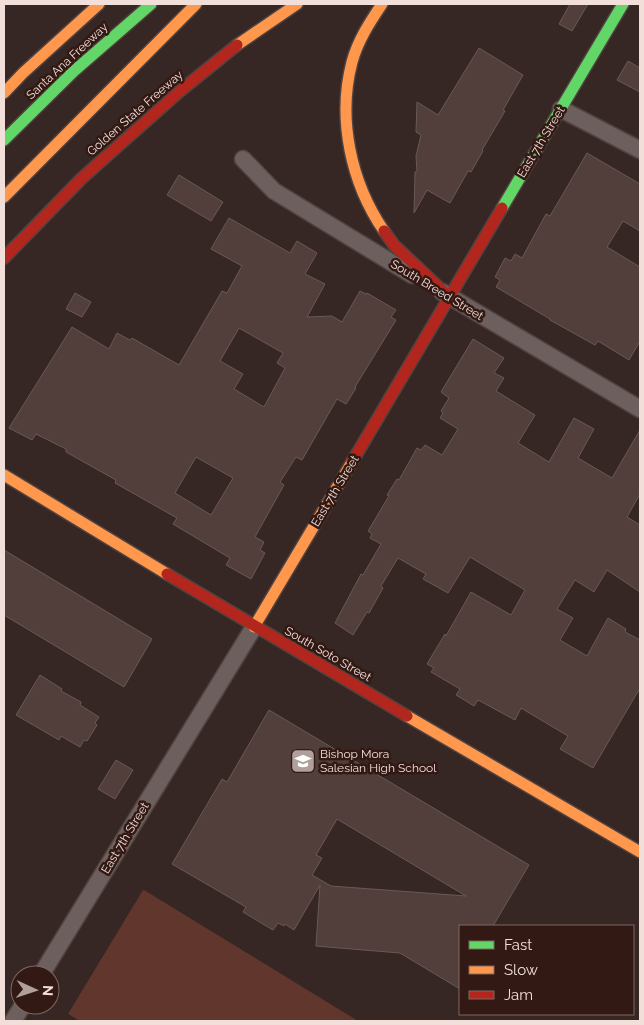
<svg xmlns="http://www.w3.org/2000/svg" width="644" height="1025" font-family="Raleway,sans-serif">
<rect width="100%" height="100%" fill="#362724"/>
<path fill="#61362c" d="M 143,890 L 144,890 L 358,1021 L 80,1021 L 68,1014 Z"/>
<g fill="#523e3a" stroke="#675a57" fill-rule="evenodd">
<path d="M 570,4 L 588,4 L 572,31 L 559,24 Z"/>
<path d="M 479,48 L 523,75 L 503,110 L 505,111 L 482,150 L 483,151 L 471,172 L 468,171 L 450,203 L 427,190 L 414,213 L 415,172 L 417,171 L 416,156 L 421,135 L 416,132 L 417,102 L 438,115 Z"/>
<path d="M 628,61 L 640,68 L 640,92 L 617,80 Z"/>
<path d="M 587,153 L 640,184 L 640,231 L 623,221 L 607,247 L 640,267 L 640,341 L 629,360 L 598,341 L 595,345 L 550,320 L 550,319 L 496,287 L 500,280 L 495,277 L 505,258 L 511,261 L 515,254 L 522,258 L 546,214 L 550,216 Z"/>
<path d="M 179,175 L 223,202 L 211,221 L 167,195 Z"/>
<path d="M 229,218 L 290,253 L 297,241 L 317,253 L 305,274 L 325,284 L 307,317 L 332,316 L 342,322 L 360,291 L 366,294 L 367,293 L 396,310 L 391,317 L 396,320 L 355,387 L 356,388 L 346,404 L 337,399 L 302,460 L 296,457 L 280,482 L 284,485 L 255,537 L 264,542 L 260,550 L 265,553 L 251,579 L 226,565 L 230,558 L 173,524 L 177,518 L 115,483 L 116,480 L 66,452 L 66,449 L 36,434 L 32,440 L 9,428 L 72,327 L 109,349 L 117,333 L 130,340 L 132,338 L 179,365 L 222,291 L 227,293 L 242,266 L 211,249 ZM 239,328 L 283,353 L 277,363 L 285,368 L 264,407 L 234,389 L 243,374 L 220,361 ZM 196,457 L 233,478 L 211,515 L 175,493 Z"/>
<path d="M 75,293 L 91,302 L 82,317 L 66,309 Z"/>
<path d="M 473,339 L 504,358 L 494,373 L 504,378 L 496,391 L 535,415 L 518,443 L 549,462 L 574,418 L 594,429 L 578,458 L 612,478 L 640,430 L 640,494 L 627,517 L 640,525 L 640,592 L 607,570 L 594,592 L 575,580 L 557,609 L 573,618 L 560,640 L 587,656 L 608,618 L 626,629 L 625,632 L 640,640 L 640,688 L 593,768 L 560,749 L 568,736 L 521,708 L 515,720 L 478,700 L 474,706 L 456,695 L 460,689 L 431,672 L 434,668 L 427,664 L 445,634 L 446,636 L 471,592 L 511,615 L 525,590 L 470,557 L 448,593 L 423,579 L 426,574 L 398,558 L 381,586 L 383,588 L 369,613 L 367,612 L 353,635 L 335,623 L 361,574 L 363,575 L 381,544 L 370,538 L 372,534 L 368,531 L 389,496 L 387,495 L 397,479 L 399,480 L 417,448 L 421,450 L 425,445 L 442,455 L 458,429 L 440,418 L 443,413 L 441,411 L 449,398 L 441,392 Z"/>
<path d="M 4,550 L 152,639 L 124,687 L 4,615 Z"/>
<path d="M 40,675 L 62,689 L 61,691 L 81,702 L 80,705 L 99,717 L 95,723 L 97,725 L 87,741 L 84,740 L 80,747 L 61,736 L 59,740 L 16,715 Z"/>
<path d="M 269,710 L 529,865 L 493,926 L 460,926 L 460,989 L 400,953 L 316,946 L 320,885 L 294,930 L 285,924 L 284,926 L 278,923 L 273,930 L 243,912 L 246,907 L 172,864 L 222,779 L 227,782 ZM 337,819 L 466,896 L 331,886 L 312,875 L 322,858 L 316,855 Z"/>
<path d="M 116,760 L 133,770 L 115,799 L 98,789 Z"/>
</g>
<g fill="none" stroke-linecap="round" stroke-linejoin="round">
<defs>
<g id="street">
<path d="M 561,109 L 640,150"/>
<path d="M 243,159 L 274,191 L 412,275"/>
<path d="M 442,292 L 640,409"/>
<path d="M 41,975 L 254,627"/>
<path d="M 13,1021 L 23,1005"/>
</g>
<g id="fast">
<path d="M 4,140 L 74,71 L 151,4"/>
<path d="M 502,208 L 623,4"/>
</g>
<g id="slow">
<path d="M 382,4 C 370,22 358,40 352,62 C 337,119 351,183 384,231"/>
<path d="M 237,45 L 297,4"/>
<path d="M 4,93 L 23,73 L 99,4"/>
<path d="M 4,197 L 196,4"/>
<path d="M 4,475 L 167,574"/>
<path d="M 254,627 L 352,462"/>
<path d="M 407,716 L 640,852"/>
</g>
<g id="jam">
<path d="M 384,231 L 394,245 L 449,297"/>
<path d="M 4,258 L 82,178 L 180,91 L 237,45"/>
<path d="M 352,462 L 502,208"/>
<path d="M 167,574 L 407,716"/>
</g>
</defs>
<use href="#street" stroke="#50423f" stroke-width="19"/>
<use href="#fast" stroke="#50423f" stroke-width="14"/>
<use href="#slow" stroke="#50423f" stroke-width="14"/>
<use href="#jam" stroke="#50423f" stroke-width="14"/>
<use href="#street" stroke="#6c5f5d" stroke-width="16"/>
<use href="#fast" stroke="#63d668" stroke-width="11"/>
<use href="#slow" stroke="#ff974d" stroke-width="11"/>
<use href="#jam" stroke="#b3261e" stroke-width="11"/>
</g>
<defs>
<symbol id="school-square" viewBox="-11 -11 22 22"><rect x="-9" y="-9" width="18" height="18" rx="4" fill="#b09f9a" stroke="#331913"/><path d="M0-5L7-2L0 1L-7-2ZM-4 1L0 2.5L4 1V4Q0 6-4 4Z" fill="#fff"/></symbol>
</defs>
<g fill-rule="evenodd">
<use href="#school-square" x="289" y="747" width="28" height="28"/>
</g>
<g text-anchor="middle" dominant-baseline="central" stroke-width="5" stroke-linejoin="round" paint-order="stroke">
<g font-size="12" fill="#f2dfda" stroke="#331913">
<text transform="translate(67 61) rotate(-43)">Santa Ana Freeway</text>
<text transform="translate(135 113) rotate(-41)">Golden State Freeway</text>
<text transform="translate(541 142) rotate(-59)">East 7th Street</text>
<text transform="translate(437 290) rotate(31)">South Breed Street</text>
<text transform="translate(335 491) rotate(-59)">East 7th Street</text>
<text transform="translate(328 654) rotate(30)">South Soto Street</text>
<text transform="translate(125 838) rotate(-59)">East 7th Street</text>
</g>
<g font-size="12" fill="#f2dfda" stroke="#331913" text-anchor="start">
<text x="320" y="754">Bishop Mora<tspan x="320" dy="14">Salesian High School</tspan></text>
</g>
</g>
<rect width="644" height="1025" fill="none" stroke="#f2dfda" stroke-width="10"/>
<rect x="459" y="925" width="175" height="90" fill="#331913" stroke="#7f6863"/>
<rect x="469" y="941" width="25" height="8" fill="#63d668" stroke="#7f6863"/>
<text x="504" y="950" font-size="15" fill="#f2dfda">Fast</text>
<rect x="469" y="966" width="25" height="8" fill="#ff974d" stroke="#7f6863"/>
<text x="504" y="975" font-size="15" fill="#f2dfda">Slow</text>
<rect x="469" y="991" width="25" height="8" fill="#b3261e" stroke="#7f6863"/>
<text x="504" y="1000" font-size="15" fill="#f2dfda">Jam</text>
<g transform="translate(35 990) rotate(93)"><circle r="24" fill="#331913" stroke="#7f6863"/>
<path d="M0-4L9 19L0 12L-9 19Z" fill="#b09f9a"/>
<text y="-8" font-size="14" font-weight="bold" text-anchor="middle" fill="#f2dfda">N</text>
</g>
</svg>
